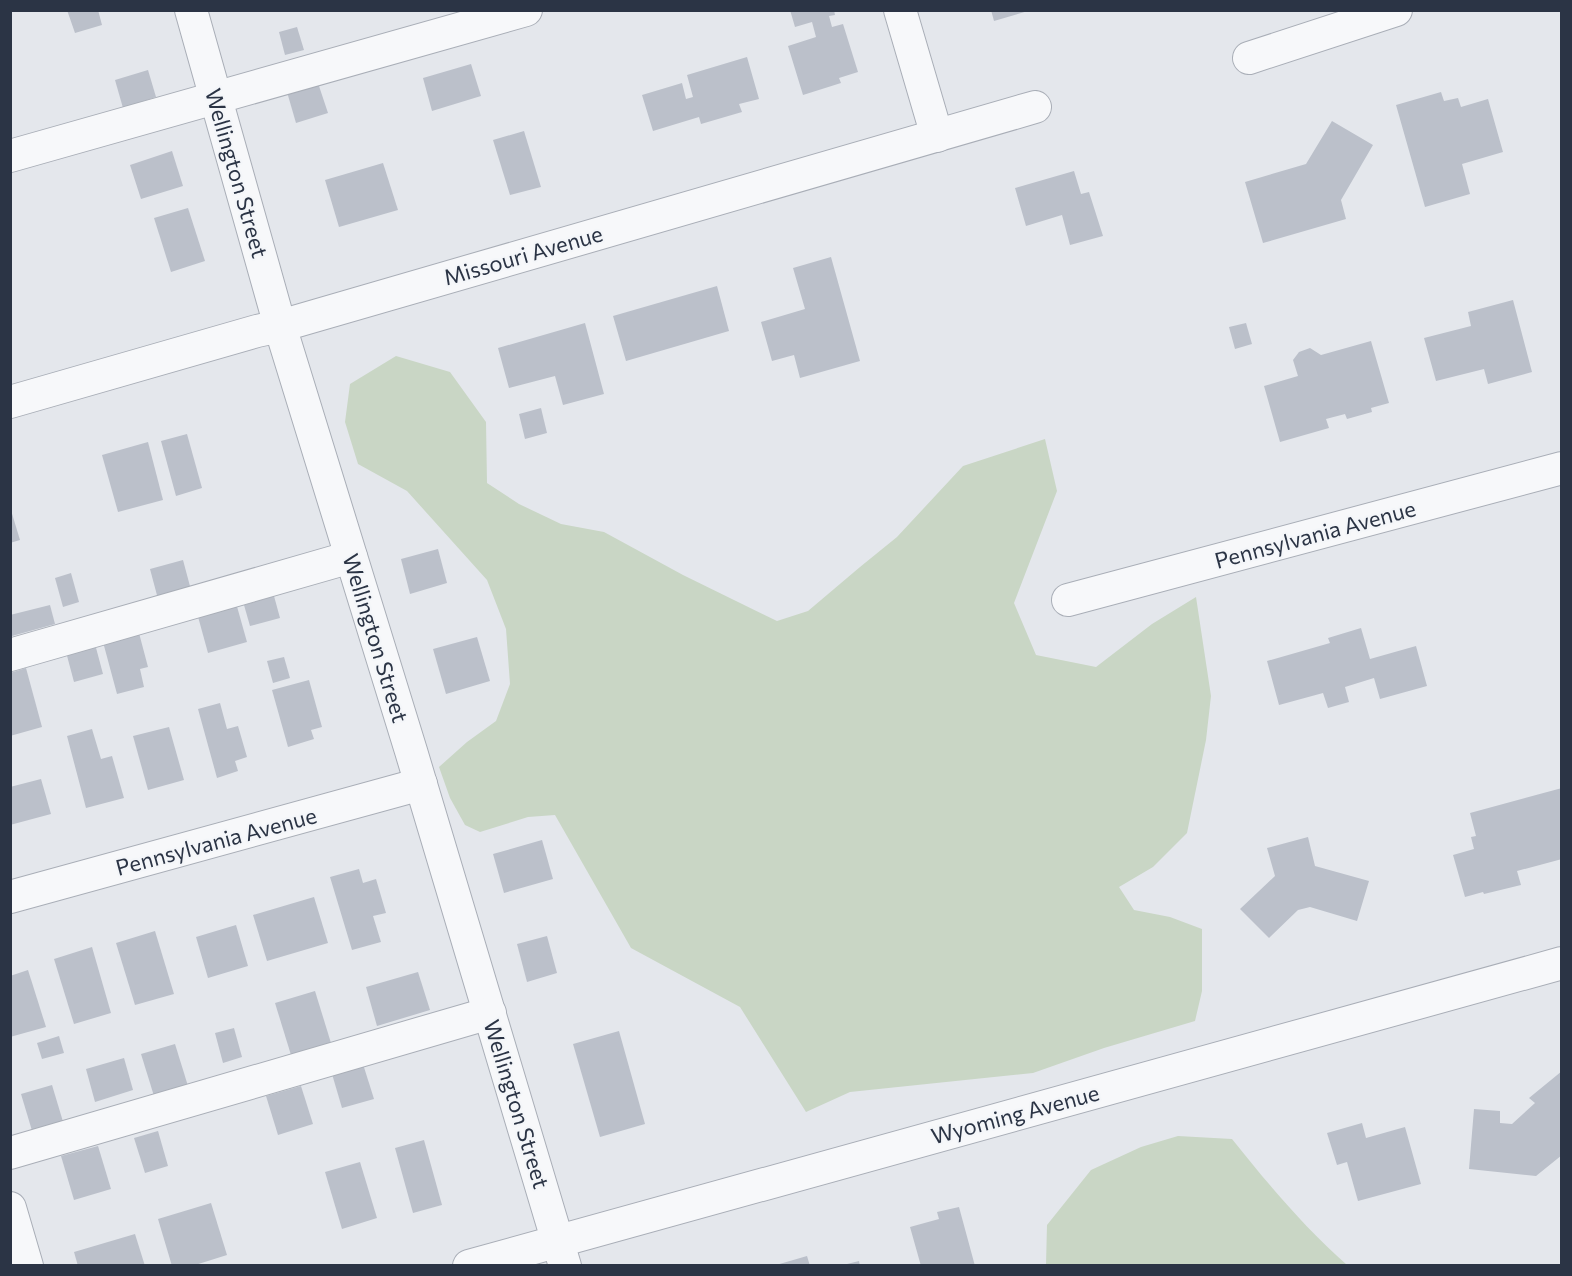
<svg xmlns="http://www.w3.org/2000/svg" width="1572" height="1276" font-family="Commissioner,sans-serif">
<rect width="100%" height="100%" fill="#e4e7ec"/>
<g fill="#c9d6c5">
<path d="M 396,356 L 450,372 L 486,422 L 487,483 L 519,504 L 561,524 L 604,532 L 683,575 L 777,621 L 808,611 L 860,567 L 897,537 L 963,466 L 1045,439 L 1057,491 L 1014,603 L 1036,655 L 1096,667 L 1152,624 L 1196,597 L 1211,696 L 1206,740 L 1187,833 L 1153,867 L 1119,887 L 1134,910 L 1170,917 L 1202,929 L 1202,991 L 1195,1021 L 1104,1048 L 1033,1073 L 850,1092 L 806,1112 L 740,1007 L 631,948 L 555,815 L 528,817 L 480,832 L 465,825 L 450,798 L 439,767 L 467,742 L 496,721 L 510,684 L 506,629 L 487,580 L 407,491 L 358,464 L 345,422 L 350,384 Z"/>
<path d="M 1178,1136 L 1232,1139 C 1268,1184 1304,1227 1347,1265 L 1046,1265 L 1047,1225 L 1091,1170 L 1141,1147 Z"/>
</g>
<g fill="#bbc0ca">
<path d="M 67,10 L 98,10 L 102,25 L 75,33 Z"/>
<path d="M 790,10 L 834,10 L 835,15 L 829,16 L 832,27 L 843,24 L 858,72 L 839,78 L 841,83 L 803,95 L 788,46 L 816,37 L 812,22 L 795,27 Z"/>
<path d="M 991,10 L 1028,10 L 1028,11 L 994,21 Z"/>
<path d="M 297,27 L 304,50 L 285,55 L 279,32 Z"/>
<path d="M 747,57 L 759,99 L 739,104 L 742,112 L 701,124 L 699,117 L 653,131 L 642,95 L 682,83 L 686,99 L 693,97 L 687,75 Z"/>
<path d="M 471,64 L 481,96 L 432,111 L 423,78 Z"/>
<path d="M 148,70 L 156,97 L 123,108 L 115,80 Z"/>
<path d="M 318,83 L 328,113 L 296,123 L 287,92 Z"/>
<path d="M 1441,92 L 1444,101 L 1458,98 L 1461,107 L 1488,99 L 1503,152 L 1462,164 L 1470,194 L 1425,207 L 1396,105 Z"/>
<path d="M 1332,121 L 1373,145 L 1341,200 L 1346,219 L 1263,243 L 1245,182 L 1306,164 Z"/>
<path d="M 524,131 L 541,187 L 510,195 L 493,140 Z"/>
<path d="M 172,151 L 183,186 L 141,199 L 130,165 Z"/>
<path d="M 383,163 L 398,210 L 339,227 L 325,180 Z"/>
<path d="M 1074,171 L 1081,194 L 1089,192 L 1103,236 L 1070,245 L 1062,215 L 1026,226 L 1015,188 Z"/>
<path d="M 188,208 L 205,261 L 171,272 L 154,218 Z"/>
<path d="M 831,257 L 860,361 L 800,378 L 794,355 L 772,361 L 761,322 L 805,309 L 793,268 Z"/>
<path d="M 717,286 L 729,331 L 626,361 L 613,316 Z"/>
<path d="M 1513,300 L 1532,372 L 1488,384 L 1484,369 L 1436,381 L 1424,338 L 1471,326 L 1468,312 Z"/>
<path d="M 585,323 L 604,394 L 563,405 L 555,376 L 509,388 L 498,348 Z"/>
<path d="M 1246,323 L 1252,344 L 1235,349 L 1229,327 Z"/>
<path d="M 1371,341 L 1389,403 L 1371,408 L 1372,412 L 1347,419 L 1345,414 L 1326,419 L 1329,428 L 1280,442 L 1264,386 L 1298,376 L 1293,360 L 1299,352 L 1310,348 L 1321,355 Z"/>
<path d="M 541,408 L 547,433 L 525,439 L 519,414 Z"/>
<path d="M 187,434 L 202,488 L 176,496 L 161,441 Z"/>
<path d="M 148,442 L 163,500 L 118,512 L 102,455 Z"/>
<path d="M 10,507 L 20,540 L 10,543 Z"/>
<path d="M 438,549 L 447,583 L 410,594 L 401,559 Z"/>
<path d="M 183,560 L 191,590 L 158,599 L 150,569 Z"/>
<path d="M 71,573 L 79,602 L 63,607 L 55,578 Z"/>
<path d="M 274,596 L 280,618 L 250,626 L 244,605 Z"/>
<path d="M 236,603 L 247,642 L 208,653 L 197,613 Z"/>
<path d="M 50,605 L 55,624 L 12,636 L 10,615 Z"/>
<path d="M 1361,628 L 1370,659 L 1416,646 L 1427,686 L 1380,699 L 1374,678 L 1345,687 L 1349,702 L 1328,708 L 1323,693 L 1279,705 L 1267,661 L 1330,643 L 1328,638 Z"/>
<path d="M 139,633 L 148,667 L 140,669 L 144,687 L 117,694 L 103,642 Z"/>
<path d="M 477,637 L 490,681 L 446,694 L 433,649 Z"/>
<path d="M 95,644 L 103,674 L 74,682 L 66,652 Z"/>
<path d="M 284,657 L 290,678 L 273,683 L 267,661 Z"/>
<path d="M 26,668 L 42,727 L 10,736 L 10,673 Z"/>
<path d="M 309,680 L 322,727 L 311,730 L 314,739 L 288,747 L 272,690 Z"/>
<path d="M 220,703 L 227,729 L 238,726 L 247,757 L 235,761 L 238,771 L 217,778 L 198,709 Z"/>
<path d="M 169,727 L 184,780 L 148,790 L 133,736 Z"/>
<path d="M 92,729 L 101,759 L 112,756 L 124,798 L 86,808 L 67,736 Z"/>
<path d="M 41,779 L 51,814 L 10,825 L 10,787 Z"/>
<path d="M 1562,788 L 1562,859 L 1517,871 L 1521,885 L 1484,894 L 1483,892 L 1465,897 L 1453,855 L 1474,849 L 1471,837 L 1476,836 L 1470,813 Z"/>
<path d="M 1308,837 L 1315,866 L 1369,881 L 1357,921 L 1310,907 L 1298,910 L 1269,938 L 1240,909 L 1275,876 L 1267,848 Z"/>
<path d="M 542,840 L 553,879 L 504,893 L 493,854 Z"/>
<path d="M 359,869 L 363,883 L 376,879 L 386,913 L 373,916 L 381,942 L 352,950 L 330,877 Z"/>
<path d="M 314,897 L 328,943 L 267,961 L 253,915 Z"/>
<path d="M 236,925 L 248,966 L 208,978 L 196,937 Z"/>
<path d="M 155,931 L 174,994 L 135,1005 L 116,943 Z"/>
<path d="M 547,936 L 557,973 L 527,982 L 517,944 Z"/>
<path d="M 92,947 L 111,1013 L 74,1024 L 54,959 Z"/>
<path d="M 28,970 L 46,1027 L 10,1037 L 10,976 Z"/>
<path d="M 418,972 L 430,1010 L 377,1026 L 366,987 Z"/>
<path d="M 315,991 L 331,1043 L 291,1055 L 275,1003 Z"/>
<path d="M 234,1028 L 242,1057 L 223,1063 L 215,1033 Z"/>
<path d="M 619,1031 L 645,1124 L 600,1137 L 573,1044 Z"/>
<path d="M 59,1036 L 64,1053 L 42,1059 L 37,1043 Z"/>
<path d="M 175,1044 L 188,1086 L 154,1096 L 141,1054 Z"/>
<path d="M 124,1058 L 133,1090 L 95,1102 L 86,1069 Z"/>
<path d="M 363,1064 L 374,1099 L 342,1108 L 332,1074 Z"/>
<path d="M 1562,1071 L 1562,1155 L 1536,1176 L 1469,1169 L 1474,1109 L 1500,1111 L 1500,1123 L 1512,1124 L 1535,1103 L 1529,1098 Z"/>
<path d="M 52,1085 L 64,1125 L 33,1134 L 21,1094 Z"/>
<path d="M 301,1086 L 313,1124 L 278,1135 L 266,1096 Z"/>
<path d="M 1362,1123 L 1366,1138 L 1405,1127 L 1421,1184 L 1358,1201 L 1347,1162 L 1337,1165 L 1327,1133 Z"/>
<path d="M 158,1131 L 168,1166 L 145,1173 L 134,1138 Z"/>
<path d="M 424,1140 L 442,1205 L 413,1213 L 395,1148 Z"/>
<path d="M 98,1146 L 111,1189 L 74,1200 L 61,1156 Z"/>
<path d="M 360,1162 L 377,1218 L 342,1229 L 325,1172 Z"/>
<path d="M 211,1203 L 227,1255 L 192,1266 L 172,1266 L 158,1219 Z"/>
<path d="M 959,1207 L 975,1266 L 921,1266 L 910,1227 L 939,1219 L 937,1212 Z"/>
<path d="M 135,1234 L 145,1266 L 78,1266 L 74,1252 Z"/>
<path d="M 807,1256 L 810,1266 L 776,1266 L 776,1265 Z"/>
<path d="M 859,1261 L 860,1266 L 843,1266 L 843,1265 Z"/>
</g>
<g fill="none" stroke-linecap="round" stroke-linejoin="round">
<defs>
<g id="minor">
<path d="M 191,10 L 280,326 L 411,751 L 565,1266"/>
<path d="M 900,10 L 937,136"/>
<path d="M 1249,58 L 1396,10"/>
<path d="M 10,156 L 526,10"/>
<path d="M 10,402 L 257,331 L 280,326 L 1035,107"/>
<path d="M 1068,600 L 1562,468"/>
<path d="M 10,655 L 351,557"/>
<path d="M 10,897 L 421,784"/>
<path d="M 10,1153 L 490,1013"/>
<path d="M 10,1208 L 27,1266"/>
<path d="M 469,1266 L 1562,963"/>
</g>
</defs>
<use href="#minor" stroke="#a9aeb7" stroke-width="34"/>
<use href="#minor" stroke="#f7f8fa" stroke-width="32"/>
</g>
<g text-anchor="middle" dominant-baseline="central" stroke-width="4.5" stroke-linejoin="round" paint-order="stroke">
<g font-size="22" fill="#2b3445" stroke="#f4f6f9">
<text transform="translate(237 173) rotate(74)">Wellington Street</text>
<text transform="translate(523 255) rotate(-16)">Missouri Avenue</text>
<text transform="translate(1315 534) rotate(-15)">Pennsylvania Avenue</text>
<text transform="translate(376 638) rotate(73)">Wellington Street</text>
<text transform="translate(216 841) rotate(-15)">Pennsylvania Avenue</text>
<text transform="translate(517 1104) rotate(73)">Wellington Street</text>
<text transform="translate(1015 1114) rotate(-15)">Wyoming Avenue</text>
</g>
</g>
<rect width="1572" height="1276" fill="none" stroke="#2b3445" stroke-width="24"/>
</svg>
